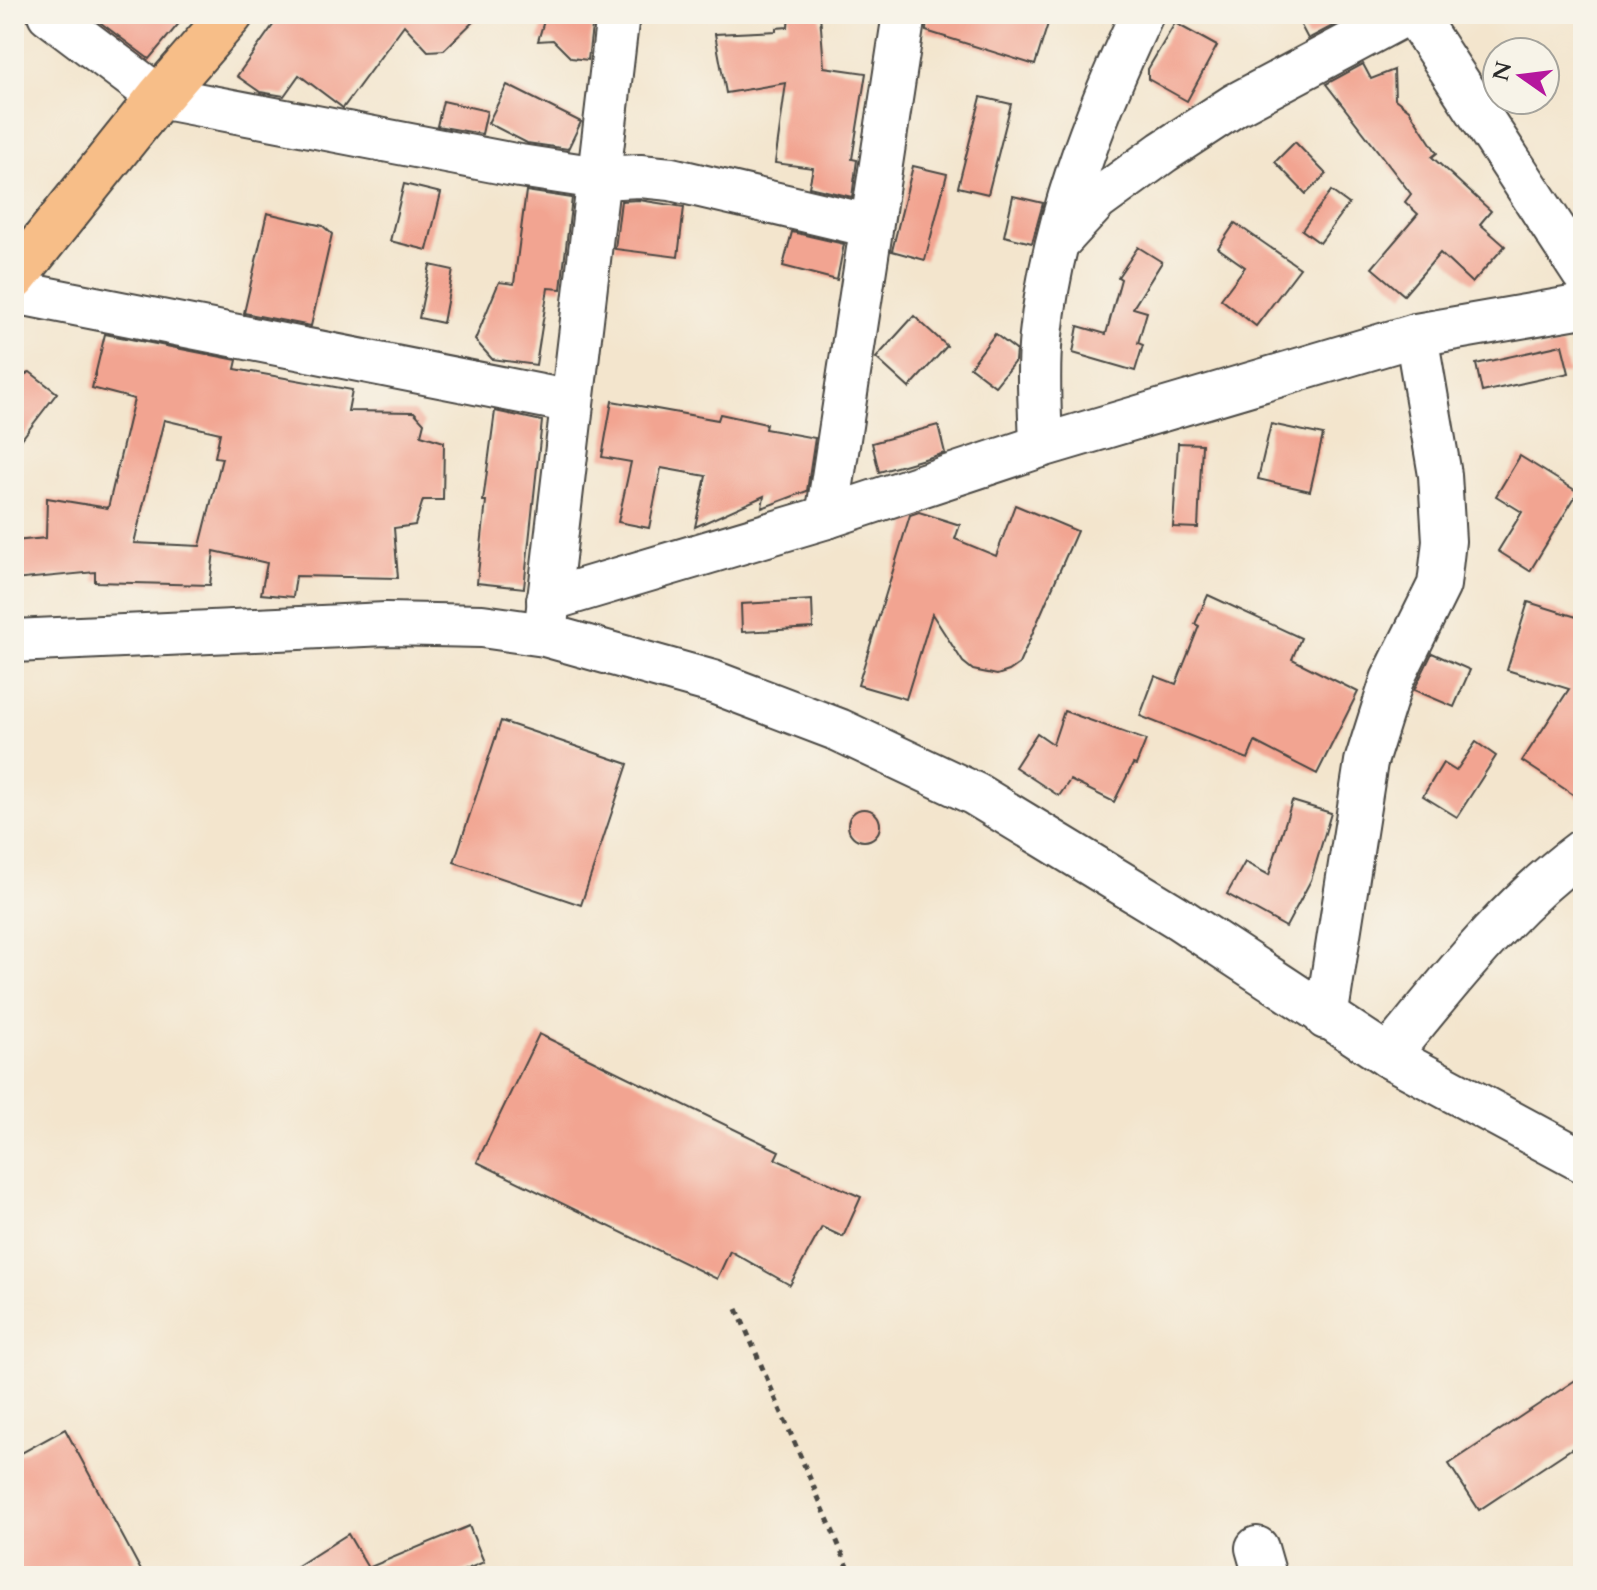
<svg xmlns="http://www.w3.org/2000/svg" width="1597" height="1590" font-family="Cardo,serif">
<rect width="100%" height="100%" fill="#f7f3e8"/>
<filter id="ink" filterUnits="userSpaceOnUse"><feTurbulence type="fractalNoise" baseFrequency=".0125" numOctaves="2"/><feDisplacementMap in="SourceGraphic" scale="16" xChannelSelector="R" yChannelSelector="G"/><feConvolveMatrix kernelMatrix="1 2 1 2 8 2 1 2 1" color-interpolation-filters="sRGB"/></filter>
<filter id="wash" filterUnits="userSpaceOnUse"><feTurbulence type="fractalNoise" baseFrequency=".006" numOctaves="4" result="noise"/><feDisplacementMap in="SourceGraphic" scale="32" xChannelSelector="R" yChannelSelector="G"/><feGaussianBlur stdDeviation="1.8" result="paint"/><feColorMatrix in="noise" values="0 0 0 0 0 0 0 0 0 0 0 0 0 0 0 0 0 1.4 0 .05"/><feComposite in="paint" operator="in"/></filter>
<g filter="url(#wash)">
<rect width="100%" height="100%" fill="#f3e5cd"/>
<g id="blocks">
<g fill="#f2a491" fill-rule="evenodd">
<path d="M 89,14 L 187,14 L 149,59 Z"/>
<path d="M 281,14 L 481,14 L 444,50 L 428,51 L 404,25 L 343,108 L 299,75 L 284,96 L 260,92 L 237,76 Z"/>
<path d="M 546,14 L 589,14 L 593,18 L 588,60 L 571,58 L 553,40 L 538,41 Z"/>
<path d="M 789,14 L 820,14 L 824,67 L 866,73 L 852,159 L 857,160 L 852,197 L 809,187 L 813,168 L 775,163 L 786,83 L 726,93 L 715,34 L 776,31 L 776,28 L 788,27 Z"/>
<path d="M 927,14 L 1051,14 L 1035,65 L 926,31 Z"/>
<path d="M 1295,14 L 1338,14 L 1342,21 L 1308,39 Z"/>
<path d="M 1175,23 L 1217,46 L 1187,101 L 1148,79 L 1148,69 Z"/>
<path d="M 1363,64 L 1371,79 L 1394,70 L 1395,99 L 1409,110 L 1437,153 L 1432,157 L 1491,211 L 1480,224 L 1505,246 L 1472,283 L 1440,253 L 1404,295 L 1372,268 L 1418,214 L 1405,202 L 1411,194 L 1326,84 Z"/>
<path d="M 507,85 L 581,122 L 568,149 L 527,143 L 488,123 Z"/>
<path d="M 981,97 L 1011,104 L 988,194 L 958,187 Z"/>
<path d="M 443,101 L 487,111 L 482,134 L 437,126 Z"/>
<path d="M 1295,142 L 1326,174 L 1306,194 L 1275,162 Z"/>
<path d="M 913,166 L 947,174 L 925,260 L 892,251 Z"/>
<path d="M 404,184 L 441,193 L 427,250 L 390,241 Z"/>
<path d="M 526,191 L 572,198 L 561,289 L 548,288 L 536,365 L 492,359 L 475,340 L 499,282 L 514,284 Z"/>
<path d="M 1331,191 L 1349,204 L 1320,243 L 1302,230 Z"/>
<path d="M 1013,196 L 1043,203 L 1032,243 L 1004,236 Z"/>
<path d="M 639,200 L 684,207 L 678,257 L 615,249 L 621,201 Z"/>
<path d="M 267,213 L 323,226 L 332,234 L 311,326 L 244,313 Z"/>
<path d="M 1235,223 L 1300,268 L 1256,326 L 1221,299 L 1245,267 L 1218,248 Z"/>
<path d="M 792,232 L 844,244 L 837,280 L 783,266 Z"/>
<path d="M 1138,247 L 1162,262 L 1133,308 L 1147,312 L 1138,343 L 1143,345 L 1135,371 L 1073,353 L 1078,326 L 1106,334 L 1121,279 L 1118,277 Z"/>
<path d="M 430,265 L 453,270 L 443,323 L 419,318 Z"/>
<path d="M 914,316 L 947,346 L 909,388 L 876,358 Z"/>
<path d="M 105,334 L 237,360 L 235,369 L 352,390 L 348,411 L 414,412 L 424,423 L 421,435 L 444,442 L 443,500 L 423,500 L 415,525 L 394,528 L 398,578 L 296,576 L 293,597 L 261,594 L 267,563 L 214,551 L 210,585 L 95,582 L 95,572 L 14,580 L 14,541 L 46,538 L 47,498 L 108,508 L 134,399 L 92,388 ZM 164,420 L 220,433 L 215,457 L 222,458 L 200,546 L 134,543 Z"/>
<path d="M 995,334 L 1016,350 L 1015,361 L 995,386 L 970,367 Z"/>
<path d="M 1562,345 L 1569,373 L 1482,392 L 1476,364 Z"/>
<path d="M 30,372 L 57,393 L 14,449 L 14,381 Z"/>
<path d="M 612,401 L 718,420 L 720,414 L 766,424 L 765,429 L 815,438 L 807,491 L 762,508 L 764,496 L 695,527 L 706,476 L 661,468 L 649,528 L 618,522 L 631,462 L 602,457 Z"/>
<path d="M 495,411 L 542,421 L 524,588 L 477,583 L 486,501 L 483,501 Z"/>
<path d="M 1271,424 L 1323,435 L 1310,491 L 1258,479 Z"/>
<path d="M 938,425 L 945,453 L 879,472 L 872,443 Z"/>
<path d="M 1178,443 L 1202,444 L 1198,528 L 1173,527 Z"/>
<path d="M 1520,456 L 1578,492 L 1530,571 L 1498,551 L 1522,512 L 1496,496 Z"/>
<path d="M 1015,505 L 1077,531 L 1019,664 L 1009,671 L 997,675 L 973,670 L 963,662 L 932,614 L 906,699 L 858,685 L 910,515 L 919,512 L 960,525 L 955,539 L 996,556 Z"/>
<path d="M 1208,595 L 1301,638 L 1292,659 L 1358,692 L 1317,774 L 1255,742 L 1248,759 L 1140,716 L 1155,676 L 1176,684 L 1199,626 L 1195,624 Z"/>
<path d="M 812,600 L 813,628 L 742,632 L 741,604 Z"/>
<path d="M 1528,602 L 1583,619 L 1583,801 L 1522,761 L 1569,689 L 1507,670 Z"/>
<path d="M 1432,653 L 1470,670 L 1454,707 L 1414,690 Z"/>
<path d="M 1064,711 L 1146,740 L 1136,765 L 1133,764 L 1114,802 L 1070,780 L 1059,796 L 1015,767 L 1037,733 L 1053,744 Z"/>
<path d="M 501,721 L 628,764 L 581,905 L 454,862 Z"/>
<path d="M 1476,742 L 1496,756 L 1457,817 L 1423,796 L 1443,763 L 1456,771 Z"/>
<path d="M 1292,801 L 1331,813 L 1311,880 L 1286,927 L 1227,894 L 1245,862 L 1269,875 Z"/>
<circle cx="864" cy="825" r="16"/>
<path d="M 539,1034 L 779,1151 L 775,1159 L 861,1197 L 843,1237 L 822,1227 L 790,1285 L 730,1251 L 717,1279 L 477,1162 Z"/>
<path d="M 1583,1375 L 1583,1441 L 1479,1510 L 1449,1464 Z"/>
<path d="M 65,1429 L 144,1576 L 14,1576 L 14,1457 Z"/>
<path d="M 469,1526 L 484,1562 L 451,1576 L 282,1576 L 348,1534 L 368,1568 Z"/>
</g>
</g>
</g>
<g filter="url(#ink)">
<use href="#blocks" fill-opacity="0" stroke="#494743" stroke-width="2"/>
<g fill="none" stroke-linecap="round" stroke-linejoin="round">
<defs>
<g id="minor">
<path d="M 49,14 L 159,97 L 520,166 L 598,178 L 640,176 L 671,179 L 871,226"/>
<path d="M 1414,14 L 1583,273"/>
<path d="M 1062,238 L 1097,200 L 1163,152 L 1235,105 L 1406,14"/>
<path d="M 14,292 L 572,402"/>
<path d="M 1041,446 C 1040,409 1037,372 1041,335 C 1052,224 1095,114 1142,14"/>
<path d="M 827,517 L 904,14"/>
<path d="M 548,600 L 827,517 L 1041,446 L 1416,335 L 1583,306"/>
<path d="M 546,625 L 618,14"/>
<path d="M 14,641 L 386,624 L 482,626 L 545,635 L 713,682 L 839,730 L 975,794 L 1177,917 L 1388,1056 L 1583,1161"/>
<path d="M 1326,1018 L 1366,762 L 1392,680 L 1439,585 L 1444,541 L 1440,475 L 1416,335"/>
<path d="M 1388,1056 C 1449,982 1506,907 1583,850"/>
<path d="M 1257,1548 L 1265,1576"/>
</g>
<path id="major" d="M 14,278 L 159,97 L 231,14"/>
</defs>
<use href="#minor" stroke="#494743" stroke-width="46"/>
<use href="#major" stroke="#494743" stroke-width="48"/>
<path stroke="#494743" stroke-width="5" stroke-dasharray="6 6" stroke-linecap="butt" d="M 737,1309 L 849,1569 L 830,1576"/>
<use href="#minor" stroke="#fff" stroke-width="42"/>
<use href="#major" stroke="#f7be88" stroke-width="44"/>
</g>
</g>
<rect width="1597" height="1590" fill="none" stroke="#f7f3e8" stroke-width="48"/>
<g transform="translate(1521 76) rotate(284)"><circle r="38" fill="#f7f3e8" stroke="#a5a39c" stroke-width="2"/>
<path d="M0-6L14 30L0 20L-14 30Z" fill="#b5179e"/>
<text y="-12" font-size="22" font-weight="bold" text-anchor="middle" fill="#2b2b2b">N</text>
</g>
</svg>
